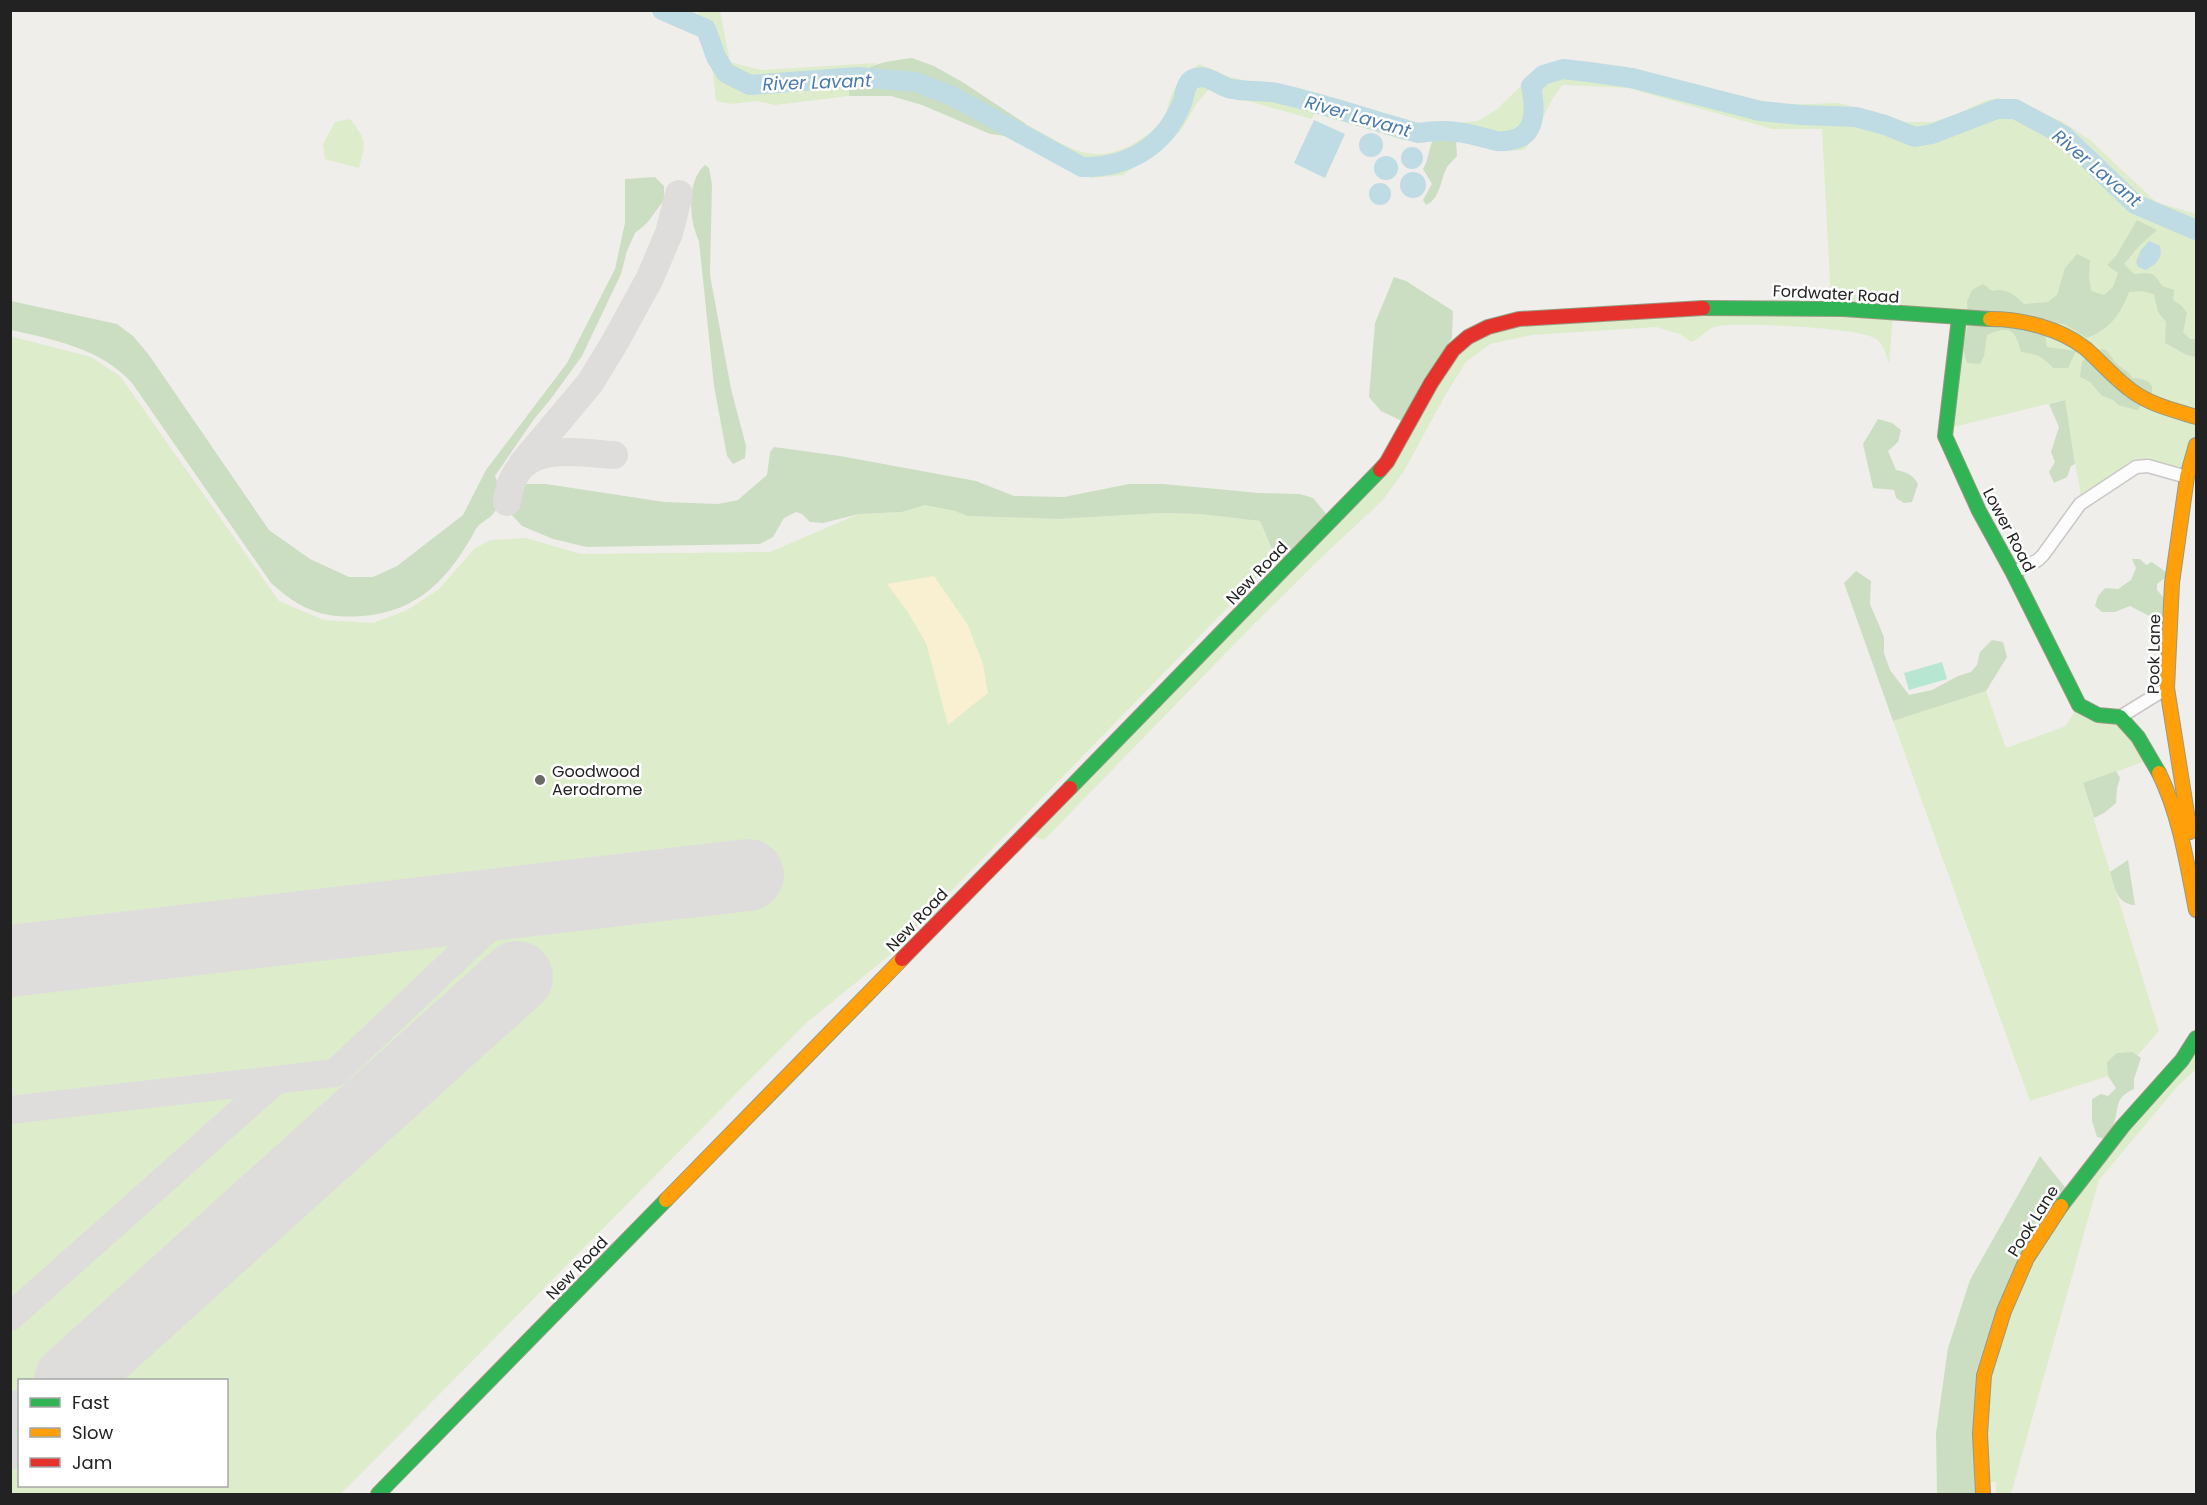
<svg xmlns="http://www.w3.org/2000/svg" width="2207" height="1505" font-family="Poppins,sans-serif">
<rect width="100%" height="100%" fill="#f0eeeb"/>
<g fill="#ddeccb" fill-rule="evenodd">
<path d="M 698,11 L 720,11 L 730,62 L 761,70 L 877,63 L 849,83 L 849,96 L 775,105 L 757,101 L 732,104 L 716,101 L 713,73 Z"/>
<path d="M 1199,64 L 1230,77 L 1306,94 L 1418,126 L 1478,121 L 1497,109 L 1526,81 L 1540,70 L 1567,64 L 1631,74 L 1665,77 L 1779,105 L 1839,103 L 1906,122 L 1933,122 L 1957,114 L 1985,101 L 1998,98 L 2023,105 L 2063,122 L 2090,140 L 2156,202 L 2196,214 L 2196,430 L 2185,474 L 2149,464 L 2082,501 L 2064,400 L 1941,430 L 1952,320 L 1831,303 L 1822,129 L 1772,129 L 1628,88 L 1563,85 C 1544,105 1542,131 1524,150 L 1503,151 L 1456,140 L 1403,140 L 1315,113 L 1312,119 L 1208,90 L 1197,103 L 1182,129 L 1169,143 L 1123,175 L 1091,178 L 1014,137 L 1026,124 C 1069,147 1094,170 1141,139 C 1152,132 1161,125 1166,112 C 1168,108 1168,103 1170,99 C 1176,82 1185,74 1199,64 Z"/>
<path d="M 350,119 C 367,141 366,142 359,168 L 325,159 L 323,144 L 335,122 Z"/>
<path d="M 1754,312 L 1893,317 L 1889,363 C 1885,353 1883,341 1872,337 C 1852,328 1734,321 1714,327 C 1706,330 1700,339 1691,342 L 1680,334 L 1656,327 L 1532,335 L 1490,344 L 1466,362 L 1446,394 L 1404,471 L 1382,501 L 1325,554 L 1255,623 L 1044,840 L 1032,836 L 1393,465 L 1436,386 L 1469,342 L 1518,324 Z"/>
<path d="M 10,336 L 91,357 L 120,376 L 279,601 L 324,620 L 373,623 L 407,610 L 438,590 L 475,548 L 491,540 L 526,538 L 581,554 L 770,552 L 859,514 L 902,512 L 925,505 L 955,511 L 967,516 L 1058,519 L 1162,513 L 1200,514 L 1260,521 L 1275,559 L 885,959 L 806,1023 L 341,1494 L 11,1494 ZM 20,1380 L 226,1380 L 226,1486 L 20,1486 Z"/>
<path d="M 1986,691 L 2006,748 L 2066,726 L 2076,709 L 2118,721 L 2148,760 L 2083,784 L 2159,1031 L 2124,1071 L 2030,1101 L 1893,721 Z"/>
<path d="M 2196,1051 L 2196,1069 L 2177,1087 L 2099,1180 L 2011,1494 L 1996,1494 L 1996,1482 L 1986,1482 L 1989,1374 L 2032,1260 L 2076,1195 Z"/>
</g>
<g fill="#cbdec1">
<path d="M 912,58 L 934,66 L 964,83 L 1026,124 L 1014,137 L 990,134 L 922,105 L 891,96 L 849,96 L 849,83 C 875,61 879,63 912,58 Z"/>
<path d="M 1433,140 L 1456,140 L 1457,156 C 1454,159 1450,163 1447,167 C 1440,180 1441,198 1426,205 L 1423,200 L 1432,184 L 1423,169 C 1429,159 1428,150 1433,140 Z"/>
<path d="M 705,165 L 709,168 L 712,184 L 710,275 L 731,389 L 746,446 L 745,458 L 733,464 L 727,456 L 714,386 L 699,241 C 689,221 686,181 705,165 Z"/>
<path d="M 655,177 L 664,186 L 664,200 L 647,223 L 635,233 L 627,251 L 621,274 L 582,356 L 550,400 L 534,419 L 495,476 C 501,489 504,502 493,514 C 488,520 480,522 476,529 C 450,577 419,612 362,616 C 322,619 300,609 271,583 L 132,383 C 100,348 55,340 11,330 L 11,301 L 117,324 L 133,336 L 149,355 L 269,530 L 310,559 L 349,577 L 373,577 L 397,566 L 463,515 L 486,470 L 567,363 L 615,269 L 625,223 L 625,179 Z"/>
<path d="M 2137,220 L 2157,230 L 2140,245 L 2124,264 L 2134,274 C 2150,274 2152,269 2162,286 L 2174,290 L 2173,300 L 2182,306 L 2187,313 L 2183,332 L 2190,339 L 2196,339 L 2196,357 L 2187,355 L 2165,343 L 2166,322 L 2158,312 L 2154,294 L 2141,291 L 2129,292 C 2120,315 2110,329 2087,338 L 2064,324 L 2049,322 L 2045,335 L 2047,347 L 2076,351 L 2068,368 L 2053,368 C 2043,356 2036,354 2021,352 C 2015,329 2010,325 1987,335 L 1984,356 L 1980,364 L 1967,363 L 1963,348 L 1968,324 L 1967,301 L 1972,290 L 1983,284 L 1992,291 C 2005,287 2015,295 2024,304 L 2048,302 L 2057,295 L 2065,268 L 2077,254 L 2090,260 L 2089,276 L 2091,291 L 2104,295 L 2113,287 L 2118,273 L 2107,265 L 2116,256 Z"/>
<path d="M 1394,277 L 1406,281 L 1453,311 L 1452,338 L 1423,380 L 1402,421 L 1381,411 L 1369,397 L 1375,323 Z"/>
<path d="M 2104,349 C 2110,353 2112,359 2117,364 C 2123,370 2129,370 2132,378 C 2142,378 2157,381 2151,395 C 2148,400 2141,405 2137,410 L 2118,405 L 2113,400 L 2102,396 L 2090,382 L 2080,377 L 2082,362 L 2094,350 Z"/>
<path d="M 2065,400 L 2075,464 L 2071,466 L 2067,477 L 2054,483 L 2049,472 L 2055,462 L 2051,452 L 2059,427 L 2049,404 Z"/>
<path d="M 1878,419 L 1892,423 L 1901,430 L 1898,442 L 1888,451 L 1896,470 C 1907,472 1912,474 1918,484 L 1912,502 L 1904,503 L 1896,498 L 1894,490 L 1873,488 L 1863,444 Z"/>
<path d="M 774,447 L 840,456 L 976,481 L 1014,496 L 1064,497 L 1129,484 L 1163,484 L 1259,493 L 1300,494 L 1313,498 L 1327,515 L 1278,564 L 1260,521 L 1200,514 L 1162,513 L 1058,519 L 967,516 L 955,511 L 925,505 L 902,512 L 859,514 L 823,523 L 810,522 L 802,514 L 796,512 L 784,518 L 773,537 L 760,544 L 587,547 L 553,539 L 522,526 L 511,514 L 511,496 L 522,484 L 546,484 L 664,502 L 718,504 L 738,500 L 767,475 L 770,452 Z"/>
<path d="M 2132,559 L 2140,559 L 2146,565 L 2152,562 L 2167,573 L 2165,578 L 2157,584 L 2157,590 L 2164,598 L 2164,623 L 2155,622 L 2151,617 L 2130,606 L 2115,612 L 2102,612 L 2095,606 L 2098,596 L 2105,588 L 2118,589 L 2131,580 L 2136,568 Z"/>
<path d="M 1856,571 L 1871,581 L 1870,604 L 1884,637 L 1884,653 L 1890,670 L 1909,695 L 1932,690 L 1958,676 L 1971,672 L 1977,665 L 1980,652 L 1992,640 L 2003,642 L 2007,657 L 1986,691 L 1893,721 L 1844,583 Z"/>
<path d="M 2116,771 L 2120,778 L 2117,788 L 2116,803 L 2104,813 L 2094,818 L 2083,783 Z"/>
<path d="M 2128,860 L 2135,905 C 2116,904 2115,887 2110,872 Z"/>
<path d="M 2132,1052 L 2141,1058 L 2134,1079 L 2134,1089 C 2113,1098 2120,1108 2113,1126 C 2112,1131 2108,1135 2105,1139 L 2097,1137 L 2092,1121 L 2092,1099 L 2101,1094 L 2108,1096 L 2116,1088 L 2108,1076 L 2107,1062 L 2117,1053 Z"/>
<path d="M 2040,1156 L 2068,1191 L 1997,1308 L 1976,1372 L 1973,1436 L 1975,1494 L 1937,1494 L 1936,1433 L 1948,1348 L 1970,1280 Z"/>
</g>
<path fill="#f8f0d0" d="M 934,576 L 968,625 L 983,664 L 988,693 L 948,725 L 926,643 L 907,611 L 887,584 Z"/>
<path fill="#b7e6d2" d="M 1942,662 L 1947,679 L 1909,690 L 1904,673 Z"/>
<g fill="#bfdbe3">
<path d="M 1314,120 L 1345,134 L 1325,178 L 1294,163 Z"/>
<circle cx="1371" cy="145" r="12"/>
<circle cx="1412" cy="158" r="11"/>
<circle cx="1386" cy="168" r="12"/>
<circle cx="1413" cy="185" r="13"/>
<circle cx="1380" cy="194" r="11"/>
<path d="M 2149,241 L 2160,246 C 2163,259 2156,264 2146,270 L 2138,267 L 2136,262 L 2141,250 Z"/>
</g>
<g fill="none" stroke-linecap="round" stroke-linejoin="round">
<path stroke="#bfdbe3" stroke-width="20" d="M 662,10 L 706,29 L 716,57 L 726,73 L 750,85 L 858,77 L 916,82 L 952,96 L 1082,167 C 1128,168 1165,146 1182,103 C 1185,95 1185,83 1193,79 C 1207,72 1219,87 1232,89 C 1247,92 1262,90 1277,93 C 1325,104 1371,120 1418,133 C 1431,131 1443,130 1456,132 C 1470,133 1483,138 1497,141 C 1502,142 1507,141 1511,140 C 1538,136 1535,106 1531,86 L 1543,75 L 1563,69 L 1589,72 L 1632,78 L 1760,111 L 1802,115 L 1856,117 L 1885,125 L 1915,137 L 1932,134 L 1997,109 L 2015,109 L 2063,135 L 2135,204 L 2196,230"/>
<g stroke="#dedddc" stroke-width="28">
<path d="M 522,464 L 590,383 L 615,342 L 650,278 L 669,233 L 679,194"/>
<path d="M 507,502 C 514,440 568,452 614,455"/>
<path d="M 10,1110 L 335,1073 L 516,902"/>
<path d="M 10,1317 L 275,1081"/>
</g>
<g stroke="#dedddc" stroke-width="72">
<path d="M 10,961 L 748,875"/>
<path d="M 70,1380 L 517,977"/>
<path d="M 10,1434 L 20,1426"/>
</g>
<defs>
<g id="street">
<path d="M 2013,573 L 2038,560 L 2043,555 L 2080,504 L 2136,467 L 2148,466 L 2187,477"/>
<path d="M 2120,717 L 2167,688"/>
</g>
<g id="fast">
<path d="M 1703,308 L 1843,309 L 1990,319"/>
<path d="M 1959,318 L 1945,436 L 1979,511 L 2013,573 L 2079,705 L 2098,715 L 2120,717 L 2138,737 L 2159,773"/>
<path d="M 1070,788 L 1380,470"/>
<path d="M 2061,1206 L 2123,1126 L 2182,1060 L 2196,1038"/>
<path d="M 378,1494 L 666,1200"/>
</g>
<g id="slow">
<path d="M 1990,319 C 2022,319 2059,328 2085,348 C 2101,362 2115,379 2132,391 C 2151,405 2174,410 2196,417"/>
<path d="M 2159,773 C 2180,816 2187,864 2196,910"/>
<path d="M 2190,832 L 2167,688 L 2172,583 L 2187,477 L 2196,445"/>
<path d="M 666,1200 L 902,959"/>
<path d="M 1983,1494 L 1980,1434 L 1984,1375 L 2004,1311 L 2027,1258 L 2061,1206"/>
</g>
<g id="jam">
<path d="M 1380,470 L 1387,462 L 1431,383 L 1453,350 L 1468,337 L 1488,327 L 1519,319 L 1703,308"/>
<path d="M 902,959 L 1070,788"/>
</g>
</defs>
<use href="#street" stroke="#c9c8c7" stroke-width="15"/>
<use href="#fast" stroke="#999a82" stroke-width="16"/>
<use href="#slow" stroke="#999a82" stroke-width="16"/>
<use href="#jam" stroke="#999a82" stroke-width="16"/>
<use href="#street" stroke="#fdfcfc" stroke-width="12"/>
<use href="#fast" stroke="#30b455" stroke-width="14"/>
<use href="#slow" stroke="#ff9f0a" stroke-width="14"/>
<use href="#jam" stroke="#e5322d" stroke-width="14"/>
</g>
<circle fill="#6a6968" stroke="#fff" stroke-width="2" cx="540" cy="780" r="6"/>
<g text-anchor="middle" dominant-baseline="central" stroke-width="5" stroke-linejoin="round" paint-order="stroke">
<g font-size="16" fill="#222" stroke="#fff">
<text transform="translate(1836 294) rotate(3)">Fordwater Road</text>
<text transform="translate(2009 530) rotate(62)">Lower Road</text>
<text transform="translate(1257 573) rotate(-46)">New Road</text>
<text transform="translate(2154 654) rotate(-89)">Pook Lane</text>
<text transform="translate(917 920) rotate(-46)">New Road</text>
<text transform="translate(2033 1221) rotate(-58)">Pook Lane</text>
<text transform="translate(577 1268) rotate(-46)">New Road</text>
</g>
<g font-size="16" fill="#222" stroke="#fff" text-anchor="start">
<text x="552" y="771">Goodwood<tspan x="552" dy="18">Aerodrome</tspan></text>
</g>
<g font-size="18" font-style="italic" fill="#4a7aab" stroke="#fff">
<text transform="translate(817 82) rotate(-2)">River Lavant</text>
<text transform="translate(1358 116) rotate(16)">River Lavant</text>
<text transform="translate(2097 168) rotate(40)">River Lavant</text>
</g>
</g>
<rect width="2207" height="1505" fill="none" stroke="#222222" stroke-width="24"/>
<rect x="18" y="1379" width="210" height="108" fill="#ffffff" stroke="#a7a7a7" stroke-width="1.5"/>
<rect x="30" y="1398" width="30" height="9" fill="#30b455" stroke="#a7a7a7" stroke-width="1.5"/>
<text x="72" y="1409" font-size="18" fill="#222222">Fast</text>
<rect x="30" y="1428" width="30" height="9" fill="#ff9f0a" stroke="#a7a7a7" stroke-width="1.5"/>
<text x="72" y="1439" font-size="18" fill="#222222">Slow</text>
<rect x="30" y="1458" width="30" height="9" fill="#e5322d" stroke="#a7a7a7" stroke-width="1.5"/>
<text x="72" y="1469" font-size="18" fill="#222222">Jam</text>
</svg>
